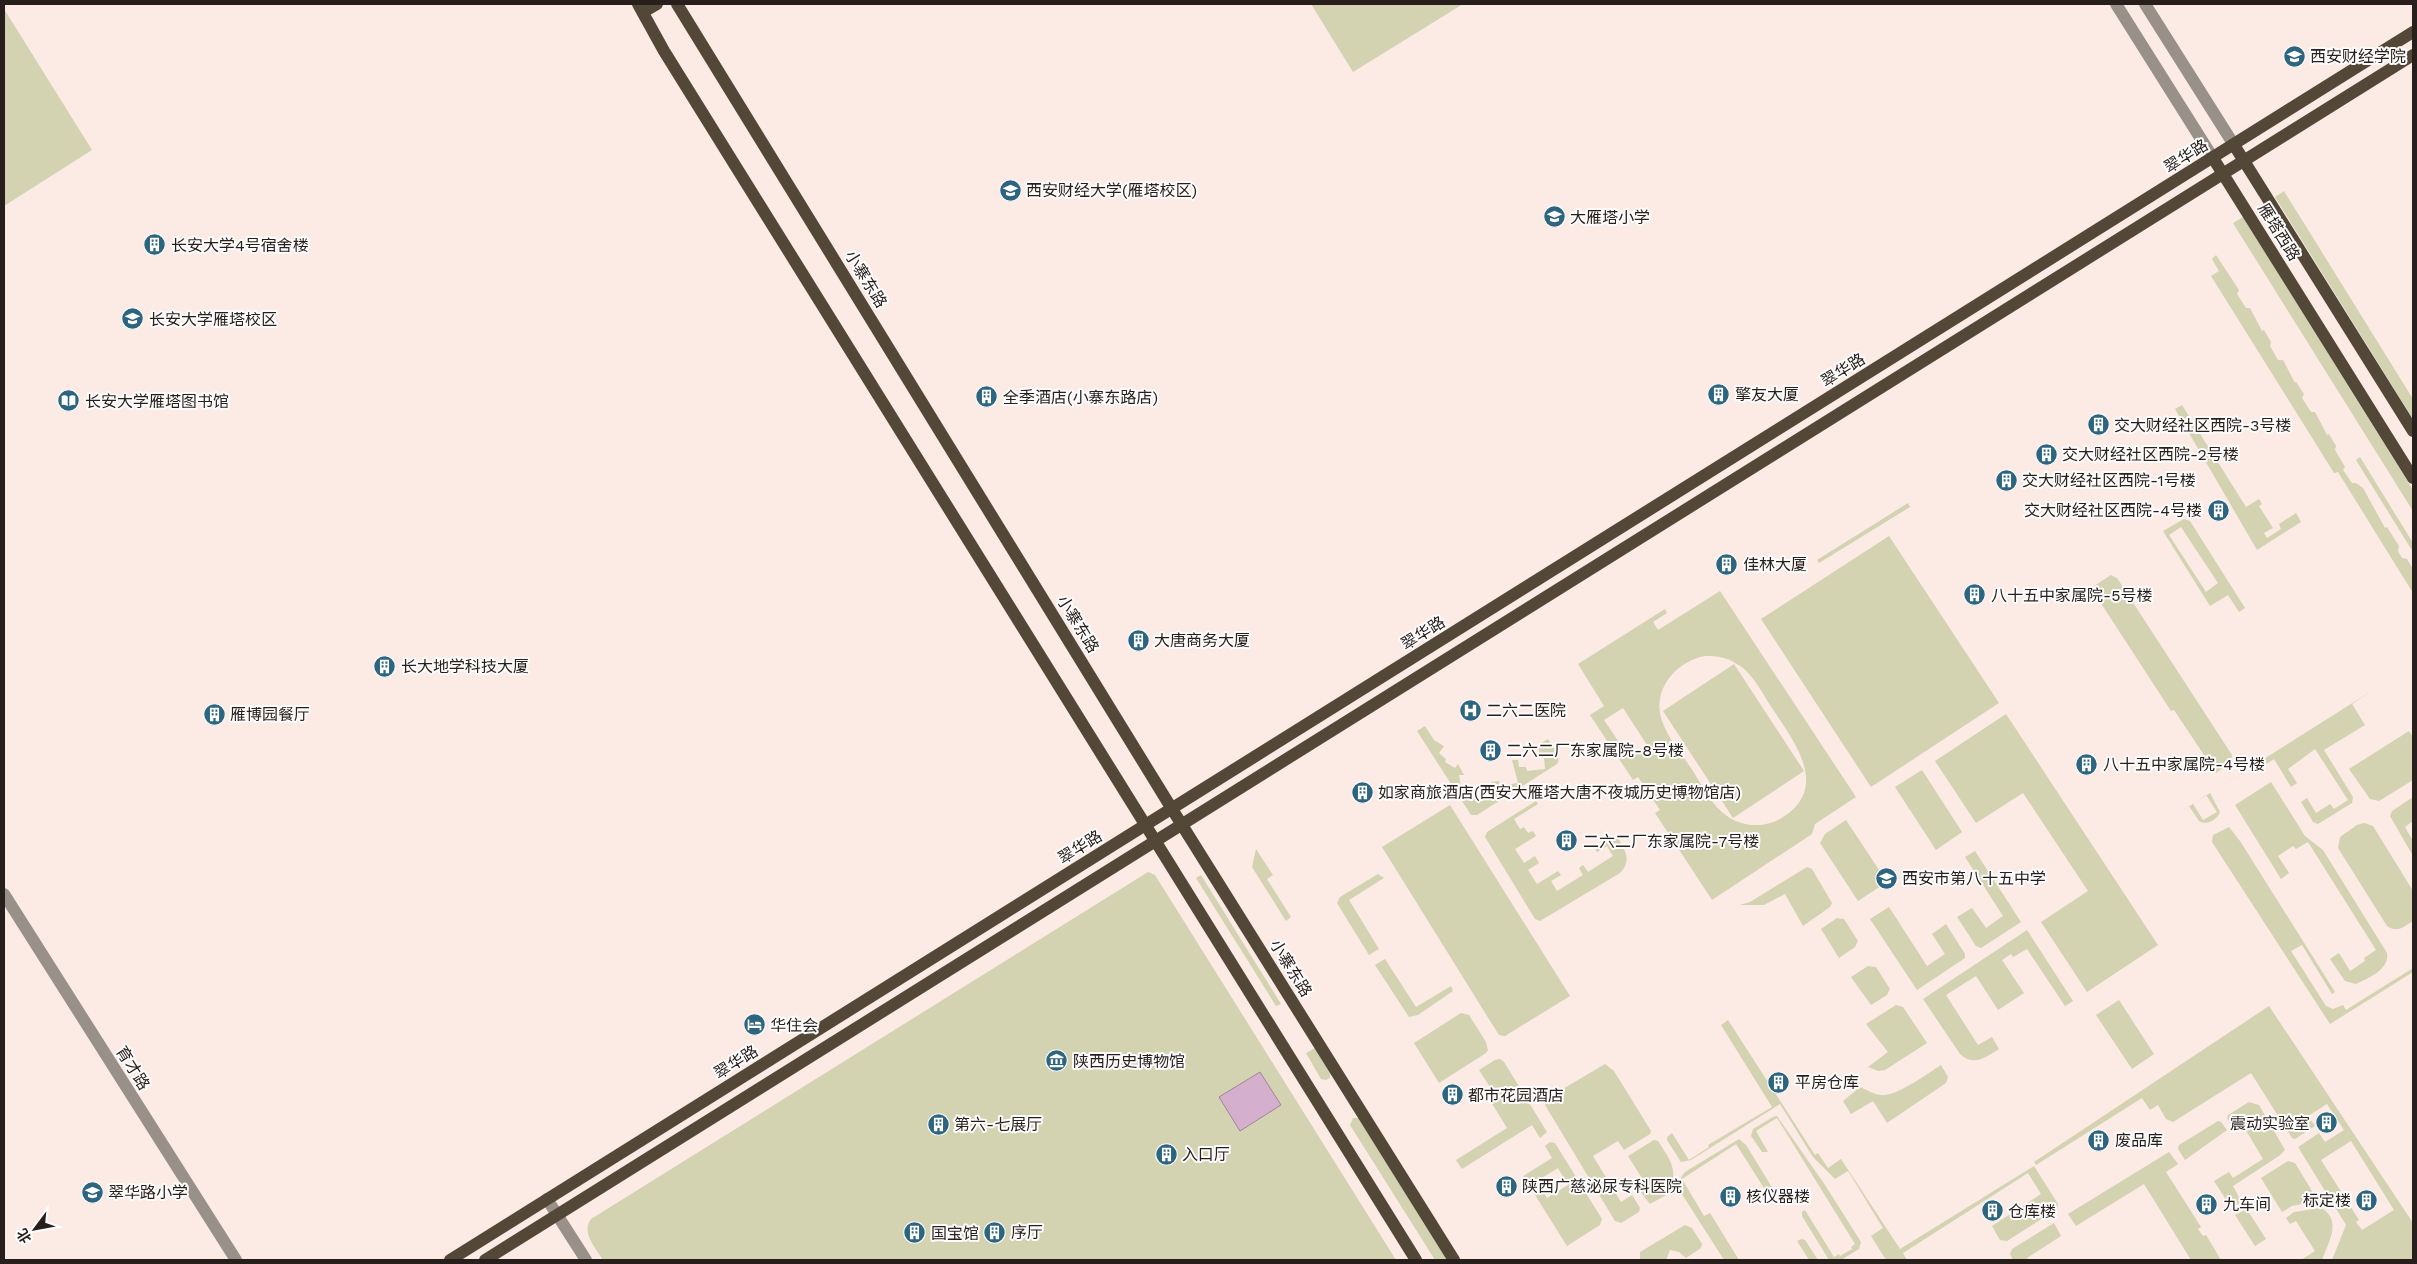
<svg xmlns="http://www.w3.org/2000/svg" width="2417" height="1264" font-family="'Work Sans','Noto Sans SC',sans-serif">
<rect width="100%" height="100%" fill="#fceae5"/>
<g fill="#d3d2b1" fill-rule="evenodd">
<path d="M 1311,4 L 1463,4 L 1353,72 Z"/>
<path d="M 4,9 L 92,150 L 4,206 Z"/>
<path d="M 2284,191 L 2413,399 L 2413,419 L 2275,197 Z"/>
<path d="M 2243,217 L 2413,490 L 2413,511 L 2233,223 Z"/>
<path d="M 2216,255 L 2239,290 L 2237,294 L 2246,308 L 2250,308 L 2262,331 L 2264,330 L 2271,342 L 2270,346 L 2278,360 L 2283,360 L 2295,383 L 2296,382 L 2304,394 L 2302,398 L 2311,412 L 2315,412 L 2327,435 L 2329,434 L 2336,446 L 2335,450 L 2345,467 L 2343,470 L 2352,483 L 2356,483 L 2363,488 L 2385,528 L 2387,527 L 2399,546 L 2398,551 L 2402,558 L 2407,559 L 2413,569 L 2413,593 L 2338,472 L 2334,473 L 2211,276 L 2219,271 L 2212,259 Z"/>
<path d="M 2182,405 L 2246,507 L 2259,499 L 2262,504 L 2259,506 L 2273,528 L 2264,533 L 2267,538 L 2281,529 L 2279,524 L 2296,513 L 2301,522 L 2257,550 L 2175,409 Z"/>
<path d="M 2360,457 L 2413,543 L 2413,552 L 2356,460 Z"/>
<path d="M 1908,503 L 1910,507 L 1819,563 L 1817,560 Z"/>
<path d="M 2184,519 L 2190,521 L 2245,608 L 2239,612 L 2228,595 L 2210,606 L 2163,531 ZM 2181,527 L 2218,583 L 2206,592 L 2169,535 Z"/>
<path d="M 1889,536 L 1999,703 L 1871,787 L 1761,619 Z"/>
<path d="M 2111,575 L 2117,578 L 2232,755 L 2231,762 L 2216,773 L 2174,710 L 2171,711 L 2091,588 Z"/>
<path d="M 1720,591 L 1856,797 L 1815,824 L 1812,834 L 1712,900 L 1655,813 L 1660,810 L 1638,777 L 1633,780 L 1590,715 L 1604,706 L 1578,664 L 1665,609 L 1667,613 L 1653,622 L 1658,630 ZM 1705,656 C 1717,656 1727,657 1737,664 C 1753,673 1762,693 1772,708 C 1794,741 1832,789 1780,819 C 1764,828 1742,827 1727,816 C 1712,806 1702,786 1693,771 C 1683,756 1671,742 1664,726 C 1649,694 1673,662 1705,656 ZM 1623,708 L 1647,745 L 1629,757 L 1604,720 Z"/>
<path d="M 1734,664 L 1804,771 L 1733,818 L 1663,711 Z"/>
<path d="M 2373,690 L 2352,704 L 2365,725 L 2324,750 L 2353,797 L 2352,803 L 2318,824 L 2313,822 L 2301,802 L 2307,798 L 2316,813 L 2330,804 L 2334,809 L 2348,800 L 2315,749 L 2288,769 L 2297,783 L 2291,787 L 2274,759 L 2265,765 L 2262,760 L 2210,793 L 2220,812 C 2217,820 2206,826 2199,821 L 2189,806 L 2180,812 ZM 2206,795 L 2217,812 L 2203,820 L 2193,804 Z"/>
<path d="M 2006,714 L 2158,945 L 2087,992 L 2041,922 L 2088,891 L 2023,793 L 1976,823 L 1935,761 Z"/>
<path d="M 1425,726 L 1434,740 L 1444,746 L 1439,753 L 1446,759 L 1445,762 L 1455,768 L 1458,764 L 1464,775 L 1459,775 L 1461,787 L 1464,787 L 1465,796 L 1474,795 L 1475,801 L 1483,800 L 1483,796 L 1497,794 L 1496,785 L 1492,786 L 1491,782 L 1499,781 L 1499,786 L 1518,783 L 1512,760 L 1518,760 L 1519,767 L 1526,767 L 1527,771 L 1545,769 L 1544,757 L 1540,757 L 1538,745 L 1548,739 C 1553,747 1562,756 1557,764 L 1477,815 L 1471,815 L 1417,731 Z"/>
<path d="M 2409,731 L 2413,737 L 2413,780 L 2379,801 L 2370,799 L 2349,769 Z"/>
<path d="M 1922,770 L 1962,832 L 1936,850 L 1895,787 Z"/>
<path d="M 2271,782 L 2305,836 L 2323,850 L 2387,953 C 2390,969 2369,978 2356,984 L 2345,981 L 2330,959 L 2339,953 L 2350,971 L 2365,961 L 2364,958 L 2376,950 L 2308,842 L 2296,849 L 2293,846 L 2278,856 L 2289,873 L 2281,879 L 2235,805 Z"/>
<path d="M 2413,797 L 2413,821 L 2405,827 L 2413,841 L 2413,856 L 2390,816 L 2392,811 Z"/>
<path d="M 1536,801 L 1538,804 L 1514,819 L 1520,829 L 1524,827 L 1528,833 L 1533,831 L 1536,836 L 1515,849 L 1524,863 L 1535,856 L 1539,863 L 1528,870 L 1537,884 L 1558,871 L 1561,875 L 1551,881 L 1557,891 L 1583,875 L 1579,868 L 1583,865 L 1588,872 L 1613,856 L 1607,846 L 1597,852 L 1595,848 L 1616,835 C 1624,848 1633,860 1620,873 L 1540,921 L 1535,919 L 1485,837 L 1487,832 Z"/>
<path d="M 1450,805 L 1570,996 L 1505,1036 L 1499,1035 L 1492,1024 L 1382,847 Z"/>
<path d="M 1846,820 L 1887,882 L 1858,901 L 1820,843 L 1825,834 Z"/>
<path d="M 2364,823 L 2373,826 L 2413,891 L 2413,921 C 2404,927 2397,933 2387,926 L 2338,848 L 2340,837 L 2357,825 Z"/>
<path d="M 2229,827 L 2240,841 L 2335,992 L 2332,994 L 2302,945 L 2291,951 L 2326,1006 L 2333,1009 L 2343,1005 L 2346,1010 L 2413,968 L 2413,972 L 2330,1024 L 2212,842 L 2213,835 Z"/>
<path d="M 1256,849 L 1273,875 L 1267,879 L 1291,917 L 1286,921 L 1252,867 Z"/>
<path d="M 1975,851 L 2021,922 L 1981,948 L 1976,946 L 1957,917 L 1972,908 L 1986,928 L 2003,916 L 1965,857 Z"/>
<path d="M 1807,867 L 1812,869 L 1832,903 L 1830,907 L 1803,926 L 1785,894 L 1764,905 L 1740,905 L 1750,902 Z"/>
<path d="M 1148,872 L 1155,875 L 1396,1260 L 603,1260 C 595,1247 581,1233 591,1219 Z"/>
<path d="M 1378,874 L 1384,878 L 1349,900 L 1379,949 L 1369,955 L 1337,903 L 1340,897 Z"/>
<path d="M 1201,875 L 1281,1004 L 1276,1006 L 1196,878 Z"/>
<path d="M 1889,907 L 1927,966 L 1945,954 L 1932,934 L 1946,924 L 1965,954 L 1965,958 L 1917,990 L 1870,919 Z"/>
<path d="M 1837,918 L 1844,919 L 1858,941 L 1855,947 L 1839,958 L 1821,929 Z"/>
<path d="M 2027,930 L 2073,1001 L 2065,1006 L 2027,949 L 2013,957 L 2011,954 L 2002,960 L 2024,993 L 1998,1010 L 1976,976 L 1946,995 L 1978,1045 L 1992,1037 L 1999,1049 C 1986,1057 1974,1067 1960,1054 L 1923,999 Z"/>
<path d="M 1385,959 L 1416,1007 L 1451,986 L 1453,991 L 1418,1015 L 1409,1017 L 1375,965 Z"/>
<path d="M 1868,966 L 1876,967 L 1890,989 L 1887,995 L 1871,1005 L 1851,977 Z"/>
<path d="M 2119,1000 L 2154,1054 L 2132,1069 L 2096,1015 Z"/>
<path d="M 1896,1005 L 1903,1007 L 1927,1043 L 1885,1070 L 1878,1071 L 1868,1067 L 1888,1052 L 1866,1024 Z"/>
<path d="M 2269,1006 L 2413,1223 L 2413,1260 L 2332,1260 L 2346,1225 L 2298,1147 L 2319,1133 L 2325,1142 L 2344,1130 L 2327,1104 L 2308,1116 L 2315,1126 L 2295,1139 L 2292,1138 L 2251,1073 L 2173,1122 L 2166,1119 L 2158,1105 L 2150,1110 L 2142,1098 L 2036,1165 L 2034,1162 ZM 2351,1141 L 2394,1210 L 2362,1230 L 2356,1222 L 2359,1220 L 2321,1160 Z"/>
<path d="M 1461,1013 L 1469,1015 L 1486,1042 L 1488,1050 L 1486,1053 L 1439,1083 L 1414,1043 Z"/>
<path d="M 1728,1020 L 1815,1155 L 1818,1153 L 1828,1168 L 1841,1159 L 1900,1249 L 2034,1166 L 2058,1204 L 2057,1209 L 2007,1241 L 2000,1240 L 1992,1226 L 2041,1194 L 2028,1173 L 1903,1253 L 1907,1260 L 1886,1260 L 1871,1236 L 1883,1228 L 1848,1171 L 1835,1179 L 1813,1157 L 1780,1104 L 1691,1160 L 1681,1162 L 1667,1140 L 1667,1137 L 1672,1133 L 1689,1160 L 1709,1147 L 1708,1145 L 1772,1107 L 1721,1025 Z"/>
<path d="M 1315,1048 L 1330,1073 L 1330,1078 L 1326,1080 L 1321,1079 L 1306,1053 Z"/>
<path d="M 1495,1060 L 1500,1059 L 1504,1062 L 1547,1132 L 1540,1138 L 1532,1125 L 1462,1169 L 1456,1160 L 1507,1128 L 1491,1102 L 1497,1098 L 1479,1070 Z"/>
<path d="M 1605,1064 L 1614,1071 L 1651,1131 L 1650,1134 L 1624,1150 L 1618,1141 L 1593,1156 L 1621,1202 L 1632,1195 L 1640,1208 L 1639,1212 L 1621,1223 L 1615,1221 L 1545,1105 L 1551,1096 Z"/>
<path d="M 1941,1065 L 1948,1077 L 1946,1083 L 1887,1123 L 1873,1101 L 1851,1114 L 1843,1101 L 1860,1087 C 1867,1090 1875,1095 1882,1095 C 1898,1096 1928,1073 1941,1065 Z"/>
<path d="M 2249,1102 L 2259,1105 L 2285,1150 L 2279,1156 L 2233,1186 L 2241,1201 L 2232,1209 L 2214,1181 L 2229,1172 L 2233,1178 L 2263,1159 L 2241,1122 L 2233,1127 L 2227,1118 L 2228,1115 Z"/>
<path d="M 1777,1116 L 1825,1185 L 1861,1242 L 1859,1249 L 1841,1260 L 1829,1260 L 1802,1216 L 1802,1212 L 1805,1210 L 1834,1257 L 1839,1254 L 1840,1256 L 1852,1249 L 1851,1247 L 1855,1244 L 1777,1118 L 1756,1131 L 1768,1152 L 1762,1152 L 1751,1136 L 1753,1129 L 1773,1117 Z"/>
<path d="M 1353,1118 L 1358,1118 L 1448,1260 L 1435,1260 L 1350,1125 Z"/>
<path d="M 2218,1121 L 2221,1122 L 2227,1130 L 2185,1160 L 2178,1149 L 2179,1145 Z"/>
<path d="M 1739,1139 L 1746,1145 L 1773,1189 L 1772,1194 L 1769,1196 L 1736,1144 L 1682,1179 L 1704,1216 L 1710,1213 L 1739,1260 L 1724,1260 L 1680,1191 C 1679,1184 1680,1177 1685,1172 Z"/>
<path d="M 1654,1140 L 1658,1141 C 1670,1160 1680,1171 1668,1194 L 1650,1204 L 1640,1191 L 1647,1186 L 1628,1156 Z"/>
<path d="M 1550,1142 L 1555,1143 L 1602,1219 L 1600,1225 L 1567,1246 L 1523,1176 L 1552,1158 L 1545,1146 ZM 1558,1168 L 1568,1185 L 1547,1198 L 1537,1181 Z"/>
<path d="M 2169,1152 L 2178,1164 L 2166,1172 L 2201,1227 L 2198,1229 L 2203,1236 L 2206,1235 L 2221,1260 L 2191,1260 L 2144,1184 L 2076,1226 L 2068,1214 Z"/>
<path d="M 2288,1161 L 2295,1163 L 2315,1196 L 2312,1202 L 2292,1206 L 2282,1212 L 2261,1178 Z"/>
<path d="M 2321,1208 C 2343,1220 2328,1243 2322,1260 L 2301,1260 L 2315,1251 L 2296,1221 L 2290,1224 L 2286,1218 L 2294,1212 Z"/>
<path d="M 2245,1210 L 2248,1211 L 2266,1239 L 2255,1246 L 2235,1215 Z"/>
<path d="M 2054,1223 L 2061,1236 L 2027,1258 L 2028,1260 L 2013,1260 L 2010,1254 L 2012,1249 Z"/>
<path d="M 1685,1225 L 1692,1228 L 1702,1244 L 1701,1248 L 1686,1258 L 1679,1252 L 1670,1250 L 1666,1260 L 1640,1260 L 1640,1252 Z"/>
<path d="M 1802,1239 L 1805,1240 L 1818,1260 L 1809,1260 L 1797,1241 Z"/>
</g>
<path fill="#d5afce" stroke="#a18498" d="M 1260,1072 L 1281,1105 L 1240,1131 L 1219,1097 Z"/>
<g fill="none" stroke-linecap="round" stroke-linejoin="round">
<g stroke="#999189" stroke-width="12">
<path d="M 2116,4 L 2213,158"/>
<path d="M 2145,4 L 2234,145"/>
<path d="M 4,894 L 236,1260"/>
<path d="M 547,1199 L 586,1260"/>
</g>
<g stroke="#534738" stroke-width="12">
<path d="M 638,4 L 664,51 L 1416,1260"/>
<path d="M 677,4 L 1172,809 L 1454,1260"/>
<path d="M 643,12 L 657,4"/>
<path d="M 2234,145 L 2413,431"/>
<path d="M 2213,158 L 2413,478"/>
<path d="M 450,1260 L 2413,32"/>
<path d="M 485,1260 L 2413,55"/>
</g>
</g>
<defs>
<symbol id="school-disc" viewBox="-11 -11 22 22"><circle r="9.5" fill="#2d647f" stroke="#fcfcfc"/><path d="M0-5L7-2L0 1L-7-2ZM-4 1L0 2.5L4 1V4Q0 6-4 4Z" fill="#fff"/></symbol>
<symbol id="university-disc" viewBox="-11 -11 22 22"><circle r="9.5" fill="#2d647f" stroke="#fcfcfc"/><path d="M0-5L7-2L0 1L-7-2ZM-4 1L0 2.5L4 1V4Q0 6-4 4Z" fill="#fff"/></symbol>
<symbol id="building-disc" viewBox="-11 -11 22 22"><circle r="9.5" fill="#2d647f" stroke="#fcfcfc"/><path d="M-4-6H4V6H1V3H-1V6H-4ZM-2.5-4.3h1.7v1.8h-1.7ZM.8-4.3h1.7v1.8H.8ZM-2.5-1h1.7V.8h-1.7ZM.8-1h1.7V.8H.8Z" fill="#fff"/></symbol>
<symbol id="library-disc" viewBox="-11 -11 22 22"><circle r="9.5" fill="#2d647f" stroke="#fcfcfc"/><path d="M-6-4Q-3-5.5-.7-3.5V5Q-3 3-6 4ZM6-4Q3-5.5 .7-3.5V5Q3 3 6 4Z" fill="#fff"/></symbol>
<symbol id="hospital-disc" viewBox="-11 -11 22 22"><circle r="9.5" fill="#2d647f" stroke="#fcfcfc"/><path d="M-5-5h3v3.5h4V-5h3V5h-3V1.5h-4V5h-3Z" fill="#fff"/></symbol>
<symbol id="hotel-disc" viewBox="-11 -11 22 22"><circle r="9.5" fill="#2d647f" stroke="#fcfcfc"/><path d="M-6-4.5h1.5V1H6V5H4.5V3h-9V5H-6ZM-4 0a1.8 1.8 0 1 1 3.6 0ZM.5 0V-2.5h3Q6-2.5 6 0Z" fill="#fff"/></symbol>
<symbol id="museum-disc" viewBox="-11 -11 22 22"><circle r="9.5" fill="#2d647f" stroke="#fcfcfc"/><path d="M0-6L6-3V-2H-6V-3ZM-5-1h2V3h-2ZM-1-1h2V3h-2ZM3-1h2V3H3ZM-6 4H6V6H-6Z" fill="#fff"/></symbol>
</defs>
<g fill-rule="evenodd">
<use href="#school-disc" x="2282" y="44" width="25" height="25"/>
<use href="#university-disc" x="998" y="178" width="25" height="25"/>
<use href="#school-disc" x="1542" y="204" width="25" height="25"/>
<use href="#building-disc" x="142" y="232" width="25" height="25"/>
<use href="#university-disc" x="120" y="306" width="25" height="25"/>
<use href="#building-disc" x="1706" y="382" width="25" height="25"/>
<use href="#building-disc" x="974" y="384" width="25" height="25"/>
<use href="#library-disc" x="56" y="388" width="25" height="25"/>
<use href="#building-disc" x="2086" y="412" width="25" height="25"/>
<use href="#building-disc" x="2034" y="442" width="25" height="25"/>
<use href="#building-disc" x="1994" y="468" width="25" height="25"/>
<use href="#building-disc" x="2206" y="498" width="25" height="25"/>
<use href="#building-disc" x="1714" y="552" width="25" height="25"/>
<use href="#building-disc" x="1962" y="582" width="25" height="25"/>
<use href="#building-disc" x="1126" y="628" width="25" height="25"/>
<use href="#building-disc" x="372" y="654" width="25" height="25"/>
<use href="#hospital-disc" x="1458" y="698" width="25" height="25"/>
<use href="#building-disc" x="202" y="702" width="25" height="25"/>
<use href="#building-disc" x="1478" y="738" width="25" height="25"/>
<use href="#building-disc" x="2074" y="752" width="25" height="25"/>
<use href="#building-disc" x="1350" y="780" width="25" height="25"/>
<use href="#building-disc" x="1554" y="828" width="25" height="25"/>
<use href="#school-disc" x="1874" y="866" width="25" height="25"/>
<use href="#hotel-disc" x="742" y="1012" width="25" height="25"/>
<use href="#museum-disc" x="1044" y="1048" width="25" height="25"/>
<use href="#building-disc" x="1766" y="1070" width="25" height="25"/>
<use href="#building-disc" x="1440" y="1082" width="25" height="25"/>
<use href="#building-disc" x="2314" y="1110" width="25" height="25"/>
<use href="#building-disc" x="926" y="1112" width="25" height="25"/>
<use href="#building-disc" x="2086" y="1128" width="25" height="25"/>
<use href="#building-disc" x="1154" y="1142" width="25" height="25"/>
<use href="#building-disc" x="1494" y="1174" width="25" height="25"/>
<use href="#school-disc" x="80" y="1180" width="25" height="25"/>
<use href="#building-disc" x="1718" y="1184" width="25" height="25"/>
<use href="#building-disc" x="2354" y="1188" width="25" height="25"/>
<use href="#building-disc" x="2194" y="1192" width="25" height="25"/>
<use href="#building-disc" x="1980" y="1198" width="25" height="25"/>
<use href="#building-disc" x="982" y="1220" width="25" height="25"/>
<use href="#building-disc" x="902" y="1220" width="25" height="25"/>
</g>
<g text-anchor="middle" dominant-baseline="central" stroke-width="4" stroke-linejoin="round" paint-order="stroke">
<g font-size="16" fill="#281e1b" stroke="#fcfcfc" text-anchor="start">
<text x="2310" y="56">西安财经学院</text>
<text x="1026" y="190">西安财经大学(雁塔校区)</text>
<text x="1570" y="217">大雁塔小学</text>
<text x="171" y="245">长安大学4号宿舍楼</text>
<text x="149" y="319">长安大学雁塔校区</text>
<text x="1735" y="394">擎友大厦</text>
<text x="1003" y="397">全季酒店(小寨东路店)</text>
<text x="85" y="401">长安大学雁塔图书馆</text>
<text x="2114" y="425">交大财经社区西院-3号楼</text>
<text x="2062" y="454">交大财经社区西院-2号楼</text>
<text x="2022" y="480">交大财经社区西院-1号楼</text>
<text x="2202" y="510" text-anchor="end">交大财经社区西院-4号楼</text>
<text x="1743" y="564">佳林大厦</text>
<text x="1991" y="595">八十五中家属院-5号楼</text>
<text x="1154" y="640">大唐商务大厦</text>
<text x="401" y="666">长大地学科技大厦</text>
<text x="1486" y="710">二六二医院</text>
<text x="230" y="714">雁博园餐厅</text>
<text x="1506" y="750">二六二厂东家属院-8号楼</text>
<text x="2103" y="764">八十五中家属院-4号楼</text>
<text x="1378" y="792">如家商旅酒店(西安大雁塔大唐不夜城历史博物馆店)</text>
<text x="1583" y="841">二六二厂东家属院-7号楼</text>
<text x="1902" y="878">西安市第八十五中学</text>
<text x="770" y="1025">华住会</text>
<text x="1073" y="1061">陕西历史博物馆</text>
<text x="1795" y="1082">平房仓库</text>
<text x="1468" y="1095">都市花园酒店</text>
<text x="2310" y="1123" text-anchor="end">震动实验室</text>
<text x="954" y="1124">第六-七展厅</text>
<text x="2115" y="1140">废品库</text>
<text x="1182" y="1154">入口厅</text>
<text x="1522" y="1186">陕西广慈泌尿专科医院</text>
<text x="108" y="1192">翠华路小学</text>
<text x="1746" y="1196">核仪器楼</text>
<text x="2351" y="1200" text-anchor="end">标定楼</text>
<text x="2223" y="1204">九车间</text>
<text x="2008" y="1211">仓库楼</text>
<text x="1011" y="1232">序厅</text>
<text x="931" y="1233">国宝馆</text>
</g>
<g font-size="16" fill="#281e1b" stroke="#fcfcfc">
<text transform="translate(2186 156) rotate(-32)">翠华路</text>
<text transform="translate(2279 232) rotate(58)">雁塔西路</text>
<text transform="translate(866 279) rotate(58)">小寨东路</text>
<text transform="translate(1843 370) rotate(-32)">翠华路</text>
<text transform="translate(1078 624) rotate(58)">小寨东路</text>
<text transform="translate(1423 633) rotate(-32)">翠华路</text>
<text transform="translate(1080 847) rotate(-32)">翠华路</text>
<text transform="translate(1291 968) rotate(58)">小寨东路</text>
<text transform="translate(736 1062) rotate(-32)">翠华路</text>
<text transform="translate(133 1068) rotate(58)">育才路</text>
</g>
</g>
<rect width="2417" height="1264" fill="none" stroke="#281e1b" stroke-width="10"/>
<g transform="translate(35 1229) rotate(238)" stroke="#fcfcfc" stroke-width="4" paint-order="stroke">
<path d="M0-4L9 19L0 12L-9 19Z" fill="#281e1b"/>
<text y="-8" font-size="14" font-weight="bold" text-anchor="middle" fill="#281e1b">北</text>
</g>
</svg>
